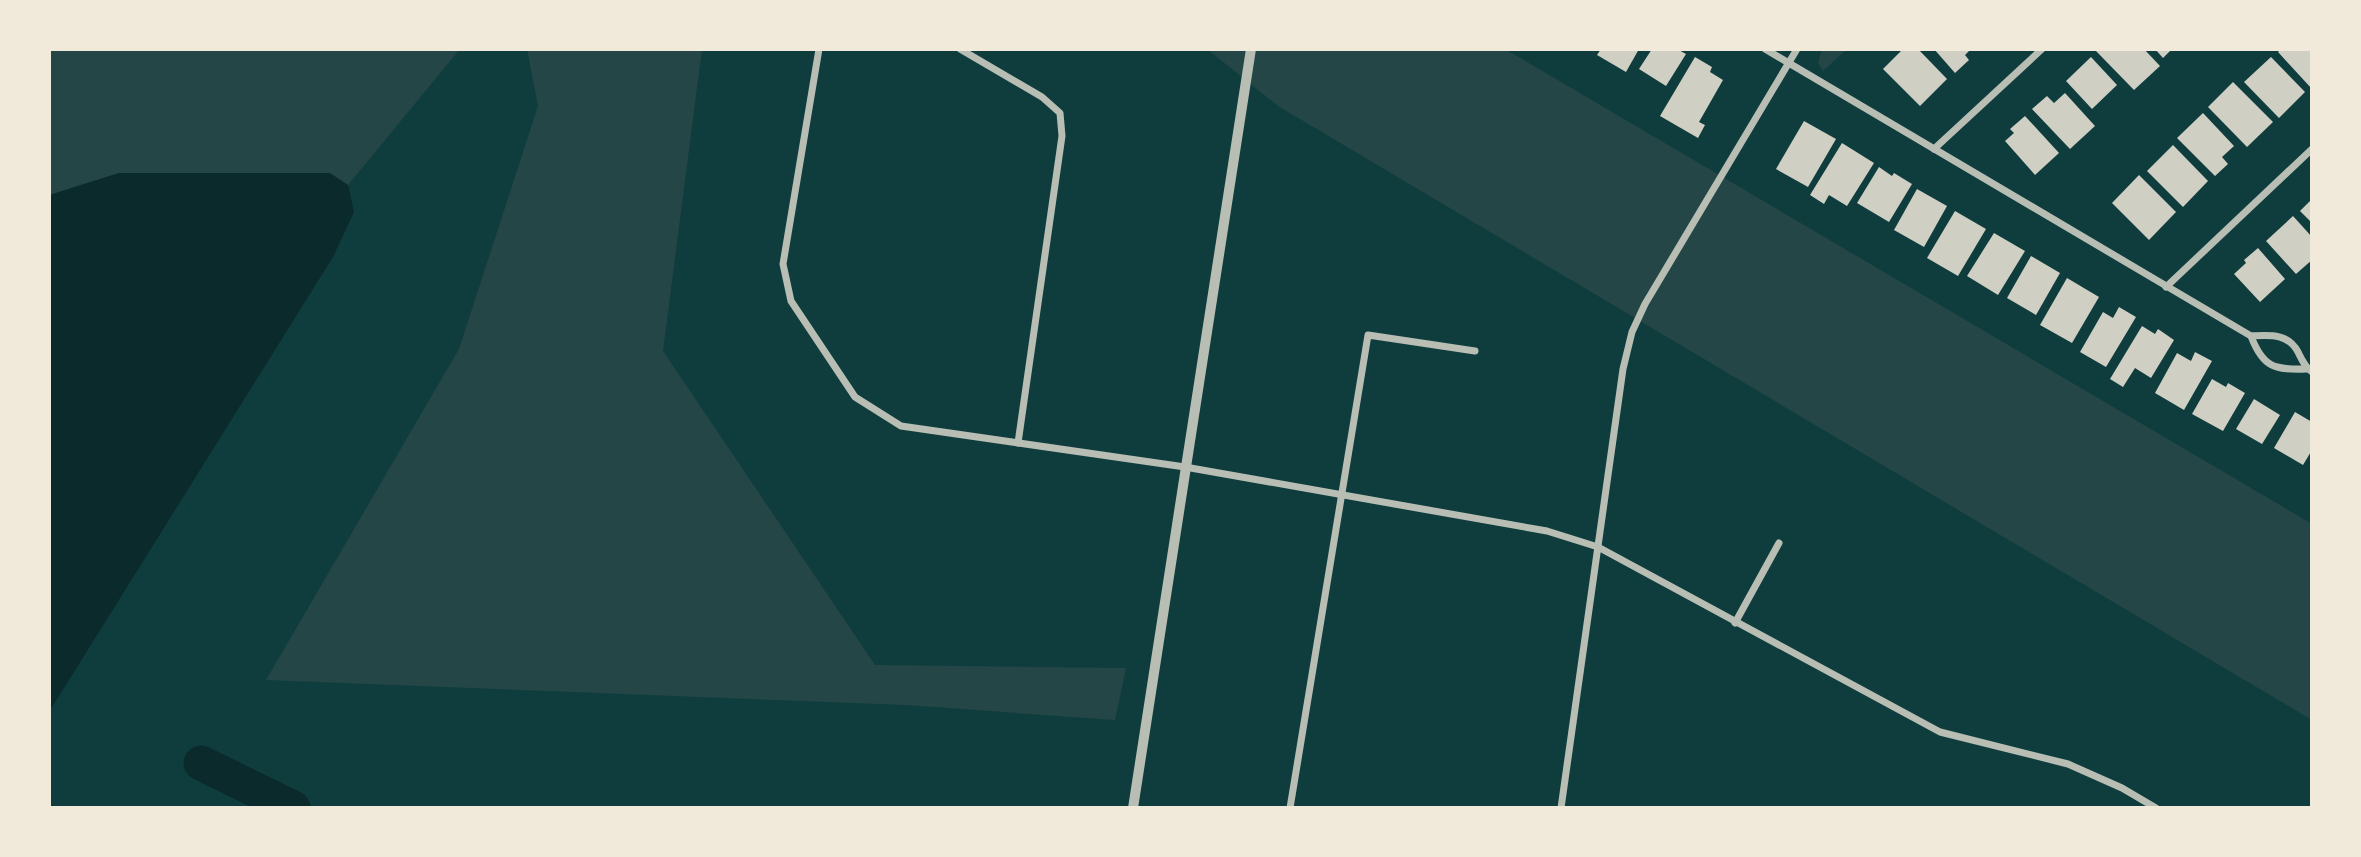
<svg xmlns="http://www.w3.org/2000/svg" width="2361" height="857" font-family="Overpass,sans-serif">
<rect width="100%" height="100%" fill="#0f3d3e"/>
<g fill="#244646">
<path d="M 49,49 L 460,49 L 348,185 L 119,173 L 49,196 Z"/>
<path d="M 527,49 L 702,49 L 663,351 L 875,665 L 1126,668 L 1115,720 L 906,705 L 266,680 L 459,349 L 538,106 Z"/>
<path d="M 1207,49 L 1505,49 L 2312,524 L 2312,720 L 1278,106 Z"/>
<path d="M 1822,49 L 1847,49 L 1823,71 L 1818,63 Z"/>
</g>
<path fill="#0a2a2b" d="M 119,173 L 330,173 L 348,185 L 354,212 L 333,257 L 49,712 L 49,195 Z"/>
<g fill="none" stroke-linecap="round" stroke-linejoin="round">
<path stroke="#0a2a2b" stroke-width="35" d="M 201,763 L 293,808"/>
</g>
<g fill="#cfcfc3">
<path d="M 1601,49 L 1639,49 L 1626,72 L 1597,55 Z"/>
<path d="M 1652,49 L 1677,49 L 1686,54 L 1666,86 L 1639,69 Z"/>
<path d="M 1903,49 L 1918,49 L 1947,79 L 1920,106 L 1883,69 Z"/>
<path d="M 1934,49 L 1971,49 L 1965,55 L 1969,60 L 1955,73 Z"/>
<path d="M 2098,49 L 2144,49 L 2160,66 L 2134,90 L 2096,51 Z"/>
<path d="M 2155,49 L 2172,49 L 2163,58 Z"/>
<path d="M 2281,49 L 2312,49 L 2312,89 L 2278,52 Z"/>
<path d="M 1695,57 L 1712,67 L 1710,72 L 1723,80 L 1699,122 L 1705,125 L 1698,138 L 1660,116 Z"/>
<path d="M 2091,57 L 2117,85 L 2092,109 L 2066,81 Z"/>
<path d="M 2271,57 L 2305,92 L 2279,118 L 2244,82 Z"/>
<path d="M 2233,82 L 2273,122 L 2247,147 L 2208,107 Z"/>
<path d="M 2065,93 L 2095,126 L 2070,149 L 2032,109 L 2047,96 L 2054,103 Z"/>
<path d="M 2203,113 L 2234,146 L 2222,157 L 2228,164 L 2215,176 L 2177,138 Z"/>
<path d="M 2025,116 L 2059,153 L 2035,175 L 2005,141 L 2014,133 L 2010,129 Z"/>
<path d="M 1804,121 L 1836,139 L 1808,187 L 1776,169 Z"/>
<path d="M 1842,143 L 1874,163 L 1847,206 L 1829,195 L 1824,204 L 1810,195 Z"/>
<path d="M 2173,145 L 2208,181 L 2183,207 L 2147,171 Z"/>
<path d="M 1879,167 L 1892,176 L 1894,173 L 1912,184 L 1889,222 L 1857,203 Z"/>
<path d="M 2139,175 L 2176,212 L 2149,240 L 2112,203 Z"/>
<path d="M 1917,189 L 1947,206 L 1924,247 L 1894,230 Z"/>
<path d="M 2312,199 L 2312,223 L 2300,211 Z"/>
<path d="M 1955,211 L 1986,229 L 1958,276 L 1927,258 Z"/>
<path d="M 2293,216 L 2312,237 L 2312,260 L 2296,274 L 2266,241 Z"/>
<path d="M 1994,233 L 2025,251 L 1998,295 L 1967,276 Z"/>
<path d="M 2258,248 L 2285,279 L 2260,302 L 2234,274 L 2246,263 L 2244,260 Z"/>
<path d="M 2031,256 L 2060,273 L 2036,315 L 2007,298 Z"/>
<path d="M 2067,278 L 2099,297 L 2072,343 L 2040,325 Z"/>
<path d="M 2119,307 L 2136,317 L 2106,367 L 2080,352 L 2103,312 L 2113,318 Z"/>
<path d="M 2142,326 L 2155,334 L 2158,329 L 2174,340 L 2151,378 L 2135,368 L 2123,387 L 2110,379 Z"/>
<path d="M 2195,352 L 2212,361 L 2184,410 L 2155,393 L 2177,353 L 2191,361 Z"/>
<path d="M 2212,379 L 2226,387 L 2228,383 L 2245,393 L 2223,431 L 2192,414 Z"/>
<path d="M 2254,399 L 2280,415 L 2262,444 L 2236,429 Z"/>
<path d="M 2295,412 L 2312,422 L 2312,450 L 2303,465 L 2274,448 Z"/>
</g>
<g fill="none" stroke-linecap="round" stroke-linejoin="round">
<g stroke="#b8beb3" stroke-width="7">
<path d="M 819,49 L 783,264 L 791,301 L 855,397 L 901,426 L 1185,467 L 1547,531 L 1598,547 L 1940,732 L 2068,764 L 2122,788 L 2156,808"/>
<path d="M 960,49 L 1042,97 L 1060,113 L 1062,136 L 1018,443"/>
<path d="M 1765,49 L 2251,336 C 2270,335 2288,333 2298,352 C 2302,360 2305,367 2312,372"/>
<path d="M 1934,149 L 2042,49"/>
<path d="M 2166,287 L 2312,149"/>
<path d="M 2251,336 C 2263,368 2275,370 2307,369"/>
<path d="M 1735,623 L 1779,543"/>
<path d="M 1290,808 L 1368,335 L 1475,351"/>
<path d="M 1561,808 L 1623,369 L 1632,332 L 1645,304 L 1797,49"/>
</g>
<path stroke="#b8beb3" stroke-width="10" d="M 1133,808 L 1251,49"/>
</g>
<rect width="2361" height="857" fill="none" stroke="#f1e9da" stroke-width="102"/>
</svg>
